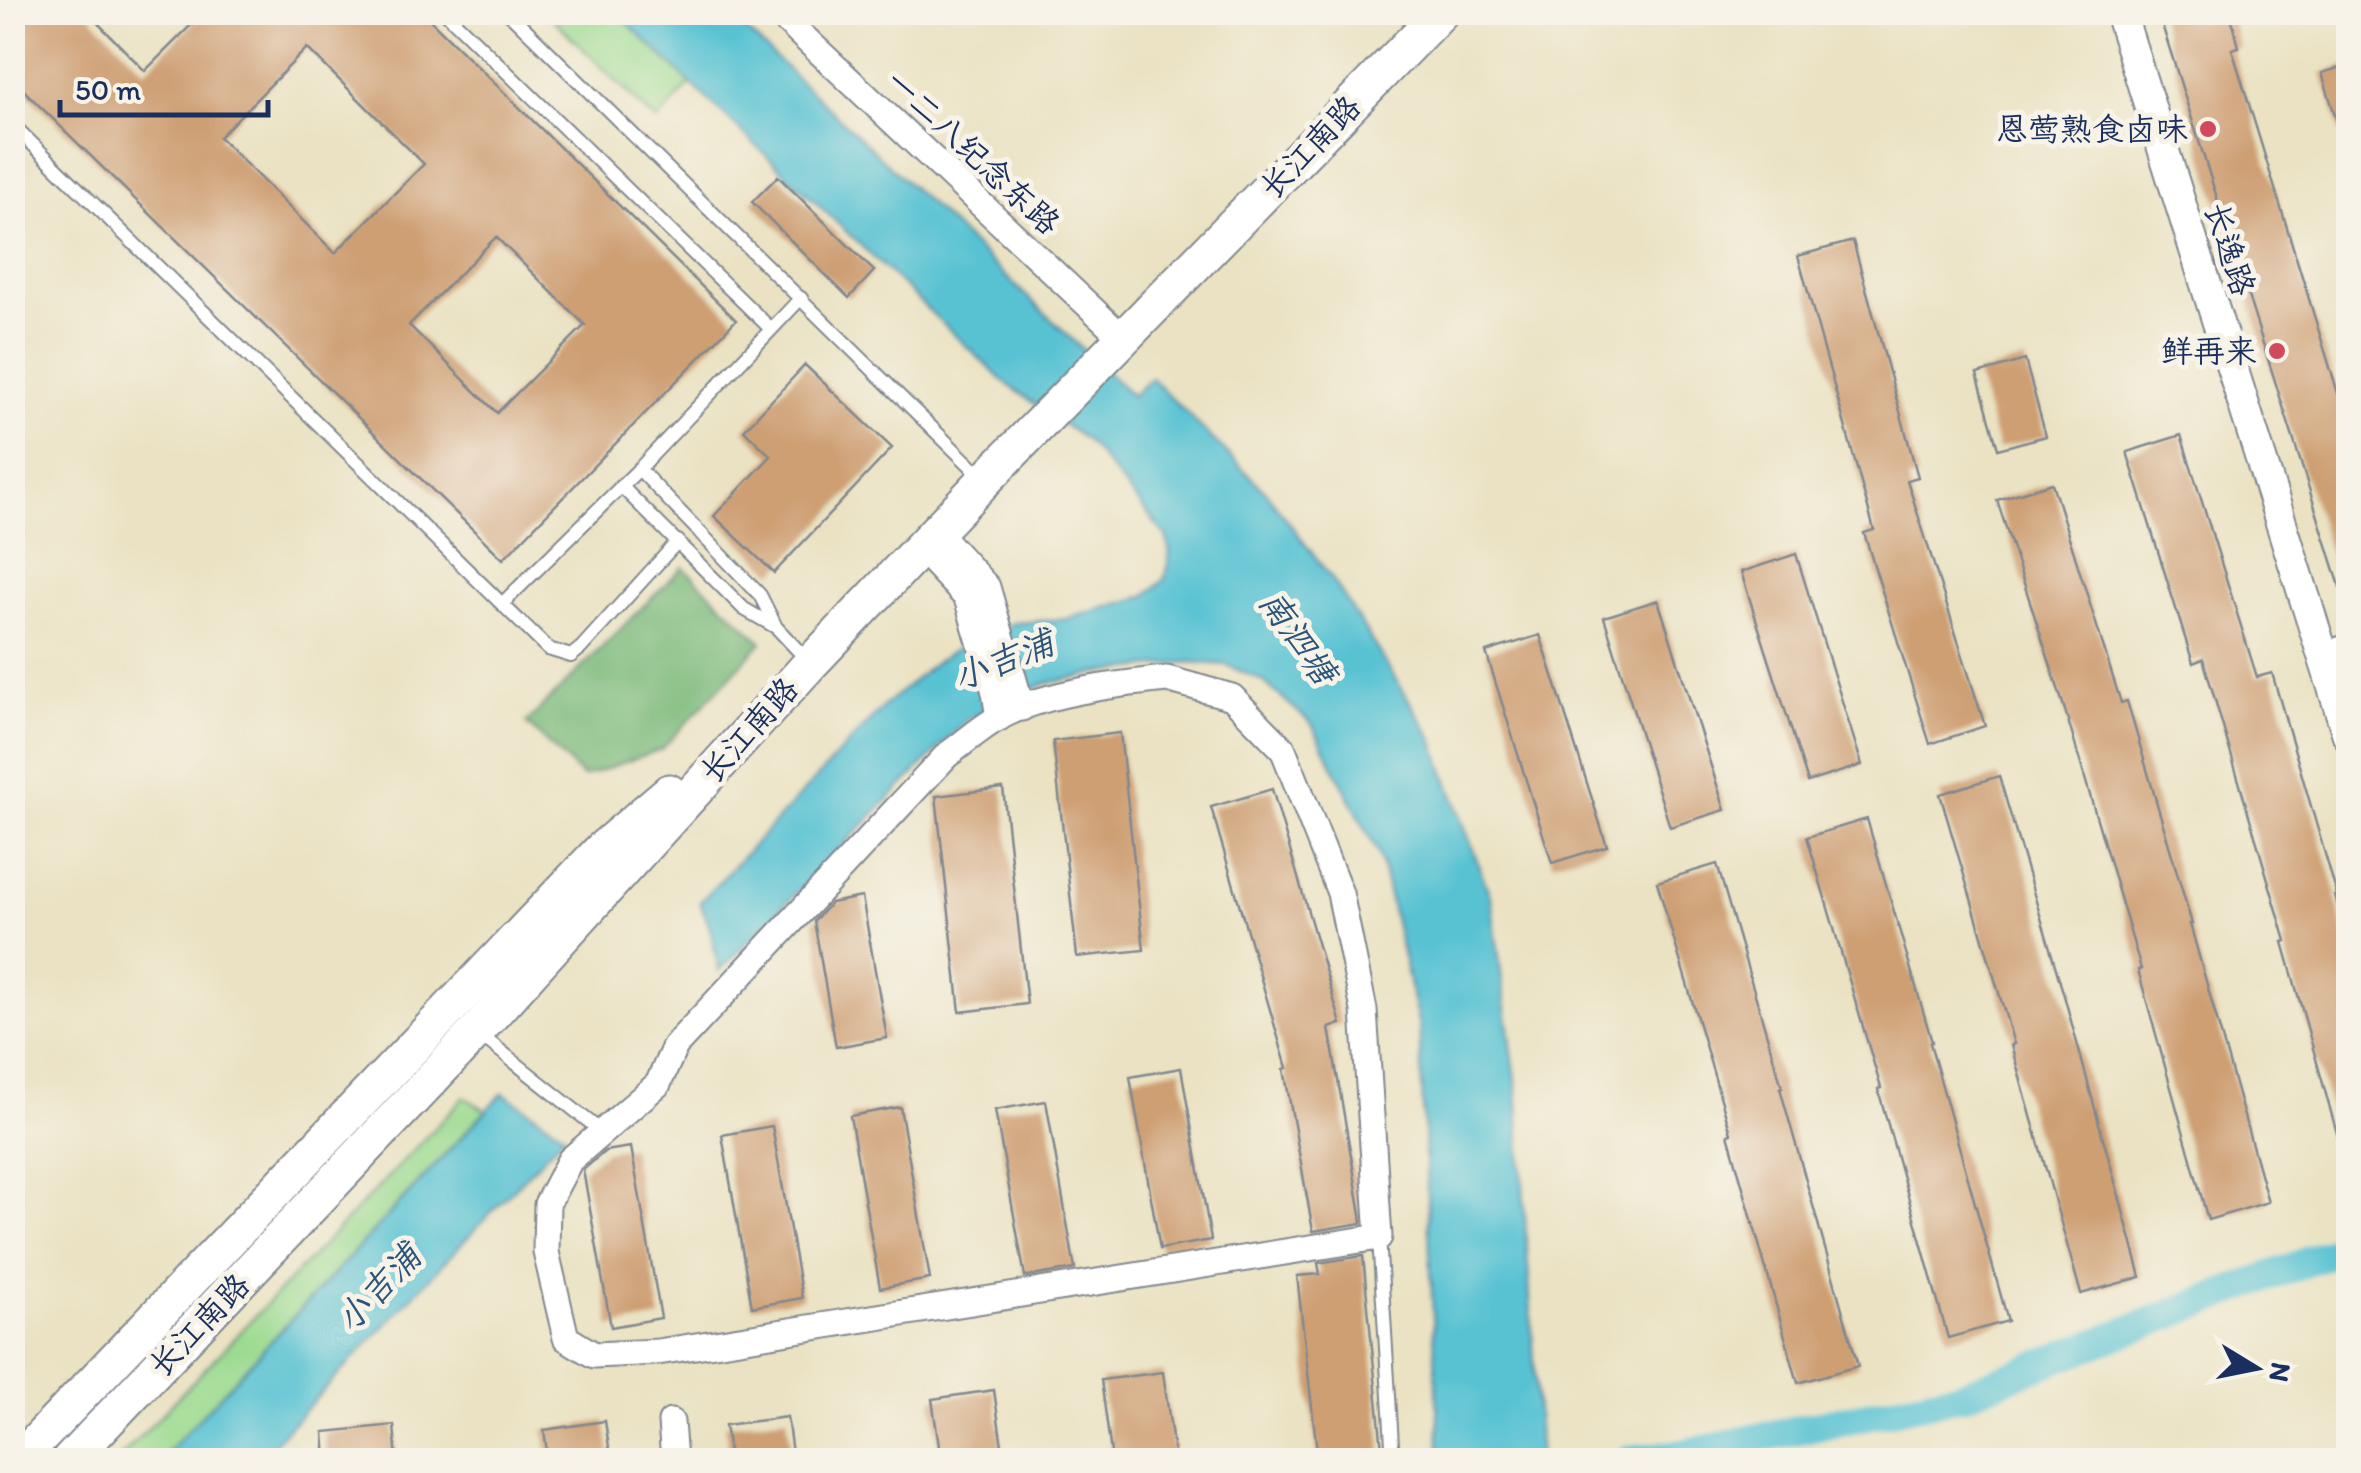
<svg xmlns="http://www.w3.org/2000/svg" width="2361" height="1473" font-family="Itim,'LXGW WenKai TC',sans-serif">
<rect width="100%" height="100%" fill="#f7f3e8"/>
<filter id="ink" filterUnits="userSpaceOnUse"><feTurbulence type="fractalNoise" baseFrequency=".01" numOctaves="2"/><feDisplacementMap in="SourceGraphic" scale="20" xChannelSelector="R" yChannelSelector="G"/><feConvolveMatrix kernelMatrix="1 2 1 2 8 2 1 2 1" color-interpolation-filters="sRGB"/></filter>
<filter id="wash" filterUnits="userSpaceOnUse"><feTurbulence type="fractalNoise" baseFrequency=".0048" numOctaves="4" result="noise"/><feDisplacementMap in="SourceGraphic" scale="40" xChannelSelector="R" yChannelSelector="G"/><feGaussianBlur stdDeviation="2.25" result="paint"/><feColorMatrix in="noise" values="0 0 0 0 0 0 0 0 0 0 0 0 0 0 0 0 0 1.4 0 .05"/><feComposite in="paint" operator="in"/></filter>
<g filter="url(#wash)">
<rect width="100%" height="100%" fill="#eae2c2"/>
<g fill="#9bda8f" stroke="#5b8476" stroke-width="2.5">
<path d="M 547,13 L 617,13 L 691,83 L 657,122 Z"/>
<path d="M 464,1097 L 486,1110 L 160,1460 L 118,1460 Z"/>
</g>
<path fill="#7cba7a" stroke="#4c746c" stroke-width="2.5" d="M 683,567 L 762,642 L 662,749 L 583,777 L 526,723 Z"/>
<g fill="#58c2d3" stroke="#3a7898" stroke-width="2.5">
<path d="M 617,13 L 728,13 L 1132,396 L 1151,378 L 1265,491 L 1335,583 L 1432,737 L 1491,899 L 1517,1087 L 1540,1460 L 1440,1460 L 1419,1026 L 1380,857 L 1312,724 L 1263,681 L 1227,665 L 1190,662 L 1098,673 L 1044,684 L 968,719 L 719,971 L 711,931 L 700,902 L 884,706 L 937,661 L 959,647 L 1014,623 L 1066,619 L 1145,596 L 1164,580 L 1170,554 L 1166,536 L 1088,442 L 1003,381 Z"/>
<path d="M 503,1093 L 565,1134 L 258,1460 L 160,1460 Z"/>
</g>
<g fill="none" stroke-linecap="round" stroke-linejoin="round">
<path stroke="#58c2d3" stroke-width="30" d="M 1629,1460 L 1683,1454 L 1961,1395 L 2348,1246"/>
</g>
<g id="blocks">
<g fill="#ce9f73" fill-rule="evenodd">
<path d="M 12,12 L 87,12 L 145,71 L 204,12 L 422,12 L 736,320 L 503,559 L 12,79 ZM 307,48 L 424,164 L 335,253 L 219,137 ZM 496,237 L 585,325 L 497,413 L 409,325 Z"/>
<path d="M 2158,12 L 2230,12 L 2239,47 L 2232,49 L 2348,426 L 2348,599 L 2344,599 Z"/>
<path d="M 2348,65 L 2348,140 L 2343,141 L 2322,73 Z"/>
<path d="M 778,176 L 874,271 L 849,298 L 752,202 Z"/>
<path d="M 1853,241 L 1918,477 L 1907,480 L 1985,726 L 1930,744 L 1864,533 L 1874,530 L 1798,256 Z"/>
<path d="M 2025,360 L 2046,436 L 1998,449 L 1977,374 Z"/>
<path d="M 805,365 L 892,448 L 774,573 L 714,516 L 771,456 L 744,430 Z"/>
<path d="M 2181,435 L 2257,677 L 2272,673 L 2337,895 L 2335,896 L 2348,945 L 2348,1150 L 2342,1151 L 2283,942 L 2286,941 L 2203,659 L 2193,663 L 2127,452 Z"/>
<path d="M 2052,483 L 2121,703 L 2127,701 L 2192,924 L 2190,924 L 2268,1202 L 2208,1220 L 2138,970 L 2141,969 L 2065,710 L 1997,500 Z"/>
<path d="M 1796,554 L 1862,765 L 1808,782 L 1741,572 Z"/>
<path d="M 1658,600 L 1725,810 L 1670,827 L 1604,617 Z"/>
<path d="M 1540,635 L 1607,846 L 1552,863 L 1486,652 Z"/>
<path d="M 1120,733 L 1144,950 L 1077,957 L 1053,741 Z"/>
<path d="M 1999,776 L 2065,999 L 2141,1277 L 2081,1294 L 2011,1045 L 2014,1044 L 1940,794 Z"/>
<path d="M 1003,788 L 1027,1004 L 960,1012 L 936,796 Z"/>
<path d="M 1272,789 L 1341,1024 L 1329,1028 L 1361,1214 L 1362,1223 L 1313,1231 L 1284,1069 L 1287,1068 L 1211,807 Z"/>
<path d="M 1867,819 L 1932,1042 L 1930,1043 L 2008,1321 L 1948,1338 L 1878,1089 L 1881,1088 L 1807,837 Z"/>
<path d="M 1717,864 L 1782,1087 L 1780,1088 L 1858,1366 L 1798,1383 L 1728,1134 L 1731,1133 L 1657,882 Z"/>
<path d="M 862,897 L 887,1038 L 836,1047 L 814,921 L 831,903 Z"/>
<path d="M 1181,1068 L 1211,1240 L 1160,1249 L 1130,1077 Z"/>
<path d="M 1046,1101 L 1075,1269 L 1025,1277 L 995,1110 Z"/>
<path d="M 900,1107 L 930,1279 L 880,1288 L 850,1116 Z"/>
<path d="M 772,1126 L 802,1298 L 752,1307 L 722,1135 Z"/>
<path d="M 631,1147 L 661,1318 L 611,1327 L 583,1170 L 605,1151 Z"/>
<path d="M 1363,1256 L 1383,1460 L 1318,1460 L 1297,1276 L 1320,1274 L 1318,1263 Z"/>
<path d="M 1163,1372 L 1175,1460 L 1112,1460 L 1101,1380 Z"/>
<path d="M 994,1390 L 1004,1460 L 941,1460 L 932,1399 Z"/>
<path d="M 787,1417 L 793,1460 L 730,1460 L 725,1425 Z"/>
<path d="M 605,1421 L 611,1460 L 548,1460 L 544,1430 Z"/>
<path d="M 394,1425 L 397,1460 L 326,1460 L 324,1432 Z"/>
</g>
</g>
</g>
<g filter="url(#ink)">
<use href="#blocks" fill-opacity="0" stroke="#828890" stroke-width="2.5"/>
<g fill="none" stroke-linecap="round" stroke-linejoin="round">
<defs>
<g id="service">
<path d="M 445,12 L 771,329"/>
<path d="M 508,12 L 985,480"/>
<path d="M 12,124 L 548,649 L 571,656 L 581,648 L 678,541"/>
<path d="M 639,469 L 760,595 L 776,627 L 808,661"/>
<path d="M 621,486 L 744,609 L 774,626"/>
<path d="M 503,603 L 639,469 L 801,298"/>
<path d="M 478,1033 L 602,1132"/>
<path d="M 1379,1237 L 1393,1460"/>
</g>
<g id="minor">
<path d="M 777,12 L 1124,339"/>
<path d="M 936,531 L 987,587 L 1022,708"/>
<path d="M 920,548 L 967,598 L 995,692 L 999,718"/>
<path d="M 2324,655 L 2348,647"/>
<path d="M 1167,679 L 1232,697 L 1283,749 L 1340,893 L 1364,1010 L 1379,1237 L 658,1352 L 594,1355 L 566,1338 L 546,1252 L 547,1204 L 570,1160 L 658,1084 L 675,1046 L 947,755 C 964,743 980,728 998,718 C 1042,693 1117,684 1167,679 Z"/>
<path d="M 671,1422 L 674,1460"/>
</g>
<path id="tertiary" d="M 2120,12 L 2348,735"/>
<g id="secondary">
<path d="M 19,1460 L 602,849 L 669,792"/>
<path d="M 70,1460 L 476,1032 L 810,664 L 985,480 L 1441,12"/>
</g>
</defs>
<use href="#service" stroke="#828890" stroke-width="16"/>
<use href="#minor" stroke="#828890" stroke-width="29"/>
<use href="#tertiary" stroke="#828890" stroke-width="34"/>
<use href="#secondary" stroke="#828890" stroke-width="39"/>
<use href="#service" stroke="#fff" stroke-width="12"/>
<use href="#minor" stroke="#fff" stroke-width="25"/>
<use href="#tertiary" stroke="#fff" stroke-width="30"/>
<use href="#secondary" stroke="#fff" stroke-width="35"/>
</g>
</g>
<g fill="#d1495b" stroke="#f7f3e8" stroke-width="4">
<circle cx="2208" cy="129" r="10"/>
<circle cx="2277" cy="351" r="10"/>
</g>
<g text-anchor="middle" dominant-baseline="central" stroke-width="10" stroke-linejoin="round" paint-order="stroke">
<g font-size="32" fill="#1b2f5e" stroke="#f7f3e8" text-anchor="end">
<text x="2188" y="129">恩莺熟食卤味</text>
<text x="2257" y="351">鲜再来</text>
</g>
<g font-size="32" fill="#1b2f5e" stroke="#f7f3e8">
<text transform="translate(1310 147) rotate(-46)">长江南路</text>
<text transform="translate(973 152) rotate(43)">一二八纪念东路</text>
<text transform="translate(2230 249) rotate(72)">长逸路</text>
<text transform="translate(749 730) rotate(-48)">长江南路</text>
<text transform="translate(199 1325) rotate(-46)">长江南路</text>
</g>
<g font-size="35" font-style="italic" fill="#2a547b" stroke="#f7f3e8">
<text transform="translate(1298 637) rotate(55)">南泗塘</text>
<text transform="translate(1003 660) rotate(-22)">小吉浦</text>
<text transform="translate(378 1288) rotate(-47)">小吉浦</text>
</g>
</g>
<rect width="2361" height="1473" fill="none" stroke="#f7f3e8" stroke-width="50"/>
<g transform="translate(2256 1368) rotate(100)" stroke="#f7f3e8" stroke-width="8" paint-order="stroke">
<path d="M0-8L18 38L0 25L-18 38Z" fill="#1b2f5e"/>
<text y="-15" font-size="28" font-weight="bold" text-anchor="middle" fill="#1b2f5e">N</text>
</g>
<path d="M60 100v15h208v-15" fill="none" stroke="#1b2f5e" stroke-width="5"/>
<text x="75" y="100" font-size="30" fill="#1b2f5e" stroke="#f7f3e8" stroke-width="8" paint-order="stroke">50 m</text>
</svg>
